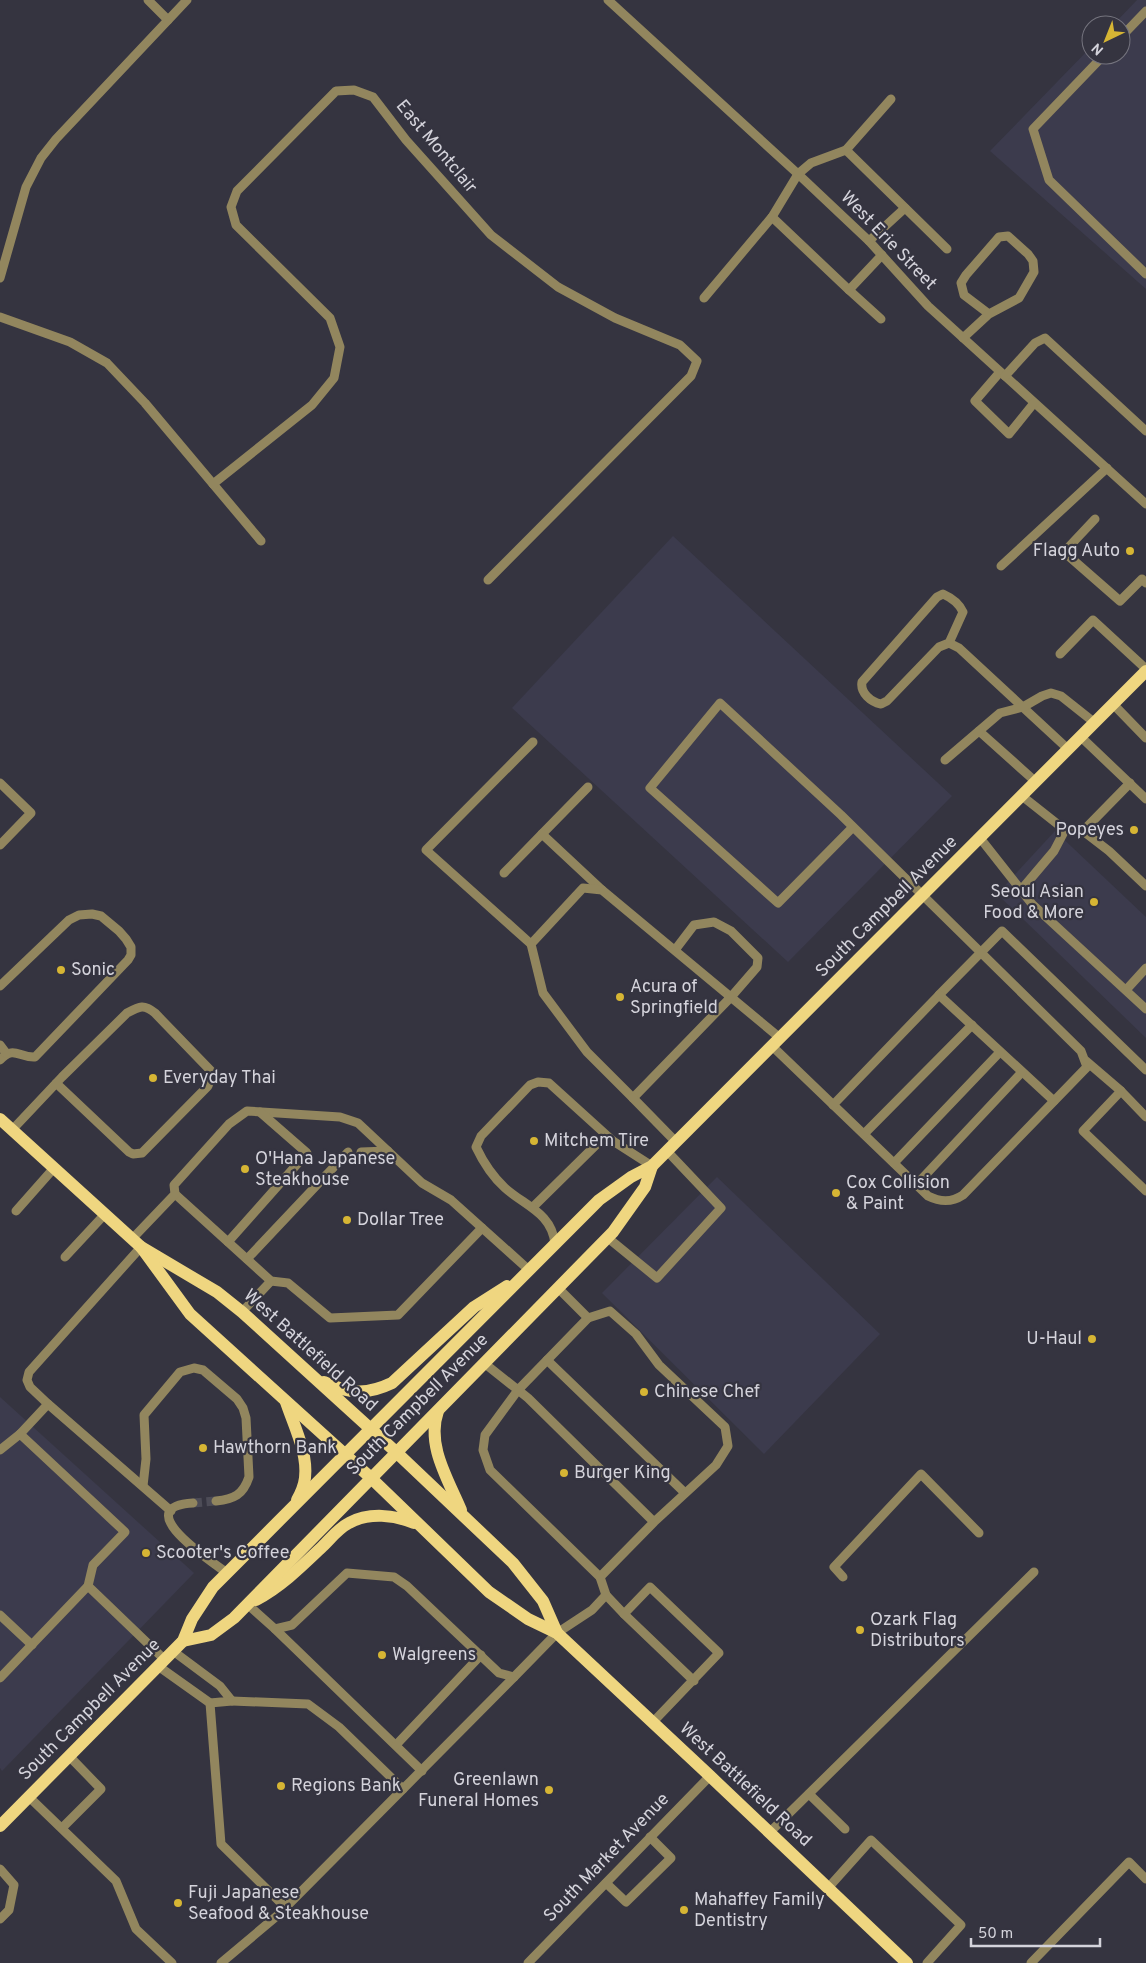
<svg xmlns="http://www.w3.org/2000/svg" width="1146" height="1963" font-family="Overpass,sans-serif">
<rect width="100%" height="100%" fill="#353440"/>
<g fill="#3c3b4d">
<path d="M 1137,0 L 1146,0 L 1146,289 L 990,151 L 1091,47 L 1091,55 L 1121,55 L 1121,25 L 1113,25 Z"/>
<path d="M 673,536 L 952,796 L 788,962 L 512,708 Z"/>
<path d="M 1055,831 L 1146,917 L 1146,1038 L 997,894 Z"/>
<path d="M 717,1177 L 880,1334 L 764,1454 L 602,1293 Z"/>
<path d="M 0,1397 L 194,1573 L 2,1771 L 0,1768 Z"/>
</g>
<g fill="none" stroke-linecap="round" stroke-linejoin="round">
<path stroke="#4d4c57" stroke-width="9" stroke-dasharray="9 4.5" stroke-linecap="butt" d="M 193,1503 L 216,1501"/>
<g stroke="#92865e" stroke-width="9">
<path d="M 148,0 L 168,20"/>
<path d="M 608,0 L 798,174 L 869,241 L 928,306 L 1146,504"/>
<path d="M 1121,37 L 1146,11"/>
<path d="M 1104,55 L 1033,129 L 1049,180 L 1146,274"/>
<path d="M 846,150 L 947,249"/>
<path d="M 772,217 L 849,290 L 882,255"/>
<path d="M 869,241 L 905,208"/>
<path d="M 0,278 L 26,187 L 41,158 L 56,139 L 187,0"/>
<path d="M 849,290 L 881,319"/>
<path d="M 704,298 L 772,217 L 798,174 L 811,163 L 846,150 L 891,99"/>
<path d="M 0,317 L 70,342 L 107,363 L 145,403 L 261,541"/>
<path d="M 963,338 L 989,314 L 1019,298 L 1034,272 L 1033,261 L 1028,254 L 1008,236 L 999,237 L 966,275 L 961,283 L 964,295 L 989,314"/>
<path d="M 1000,372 L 975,401 L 1009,434 L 1034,403"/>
<path d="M 1005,376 L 1035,343 L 1045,338 L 1146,431"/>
<path d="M 213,484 L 312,405 L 334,378 L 340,347 L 330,318 L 236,225 L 231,207 L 237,191 L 336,91 L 354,90 L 373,97 L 406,140 L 491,235 L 558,287 L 615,318 L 680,345 L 697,361 L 691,376 L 488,580"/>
<path d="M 1095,519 L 1064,552 L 1120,601 L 1142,579 L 1146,583"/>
<path d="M 1001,566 L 1107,468"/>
<path d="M 949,643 L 963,612 C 959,603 952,598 943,594 L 937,597 L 862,682 C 860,693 871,702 881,704 L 887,701 L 939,647 L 949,643 L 959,648 L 1068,749"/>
<path d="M 1060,654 L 1093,620 L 1146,669"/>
<path d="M 1113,704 L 1146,738"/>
<path d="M 979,731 L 1036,782"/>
<path d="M 1081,737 L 1146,799"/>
<path d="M 945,760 L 1000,713 L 1023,707 L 1042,696 L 1051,693 L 1061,696 L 1095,723"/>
<path d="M 0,783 L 31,813 L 0,845"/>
<path d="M 1022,796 L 1065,830 L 1083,831 L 1109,851 L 1146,886"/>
<path d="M 1083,831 L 1130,783"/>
<path d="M 542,834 L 588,787"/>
<path d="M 980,838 L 1032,904 L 1146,1009"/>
<path d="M 504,873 L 542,834 L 602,890"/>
<path d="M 1021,890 L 1054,851 L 1065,830"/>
<path d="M 531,944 L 426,850 L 533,742"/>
<path d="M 675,950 L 694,925 L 714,922 L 731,931 L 758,958 L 757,967 L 731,997 L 633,1098 L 587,1052 L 543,993 L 531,944 L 583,888 L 602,890 L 780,1038"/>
<path d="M 0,986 L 69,920 L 79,915 L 92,914 L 101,916 L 119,931 L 126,939 L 131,947 L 131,955 L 128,960 L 35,1057 C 19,1058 14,1045 0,1060"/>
<path d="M 1126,990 L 1146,968"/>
<path d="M 939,995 L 1002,931 L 1146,1070"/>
<path d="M 0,1045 L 6,1053"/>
<path d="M 772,1046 L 928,1196 C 940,1202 951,1203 963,1195 L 1087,1067 L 1081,1051 L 841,815 L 720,703 L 650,788 L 778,903 L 853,827"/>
<path d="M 1086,1061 L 1121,1091 L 1146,1117"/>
<path d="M 1121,1091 L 1083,1131 L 1146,1191"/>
<path d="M 633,1098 L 676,1142"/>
<path d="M 833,1105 L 939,995 L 1054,1101"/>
<path d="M 12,1130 L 62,1077 L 127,1013 C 140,1006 144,1004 155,1013 L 211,1071 L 211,1078 L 208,1086 L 142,1153 L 133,1154 L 129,1152 L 56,1083"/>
<path d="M 864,1134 L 972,1025"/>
<path d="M 361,1152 L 388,1151"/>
<path d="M 894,1163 L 1000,1052"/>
<path d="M 916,1185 L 1022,1072"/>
<path d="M 175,1194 L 271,1281 L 288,1283 L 330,1318 L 398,1315 L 482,1228"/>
<path d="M 533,1207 L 600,1141 L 613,1141 L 652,1166"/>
<path d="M 16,1211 L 54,1168"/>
<path d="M 608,1238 L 657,1278 L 721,1208 L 667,1151"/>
<path d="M 132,1239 L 175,1194 L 174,1185 L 229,1124 L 247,1111 L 340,1117 L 358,1123 L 422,1183 L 451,1200 L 529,1270"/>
<path d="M 228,1242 L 307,1153 L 260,1112"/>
<path d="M 555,1244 C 552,1213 525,1206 505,1188 C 492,1176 484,1164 476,1147 L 481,1136 L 530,1085 L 538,1082 L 549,1083 L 613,1141"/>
<path d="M 141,1247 L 29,1372 L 27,1380 L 30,1387 L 48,1404 L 171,1511"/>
<path d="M 65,1257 L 105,1214"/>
<path d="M 247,1259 L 348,1152"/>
<path d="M 558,1288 L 588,1318"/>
<path d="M 242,1312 L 271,1281"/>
<path d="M 547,1360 L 685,1493"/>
<path d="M 484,1363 L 528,1398 L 654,1522 L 600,1577 L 490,1470 L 483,1450 L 485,1435 L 518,1390 L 588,1318 L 610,1311 L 636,1334 L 659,1365 L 725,1427 L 728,1446 L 716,1465 L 654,1522"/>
<path d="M 20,1434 L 48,1404"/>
<path d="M 0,1450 L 20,1434 L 125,1532 L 93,1565 L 88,1586"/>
<path d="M 143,1486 L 146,1459 L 144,1415 L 180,1372 L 194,1368 L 203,1370 L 237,1399 L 243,1408 L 246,1418 L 249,1477 C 243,1495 234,1499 216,1501"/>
<path d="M 193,1503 C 128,1507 211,1561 227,1573"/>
<path d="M 600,1577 L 606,1595"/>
<path d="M 843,1577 L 834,1567 L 921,1474 L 979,1533"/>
<path d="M 247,1604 L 275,1629 L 292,1625 L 347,1573 L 394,1577 L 407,1586 L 499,1673 L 514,1677 L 557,1633 L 592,1610 L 606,1595 L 624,1614"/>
<path d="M 0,1615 L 32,1645"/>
<path d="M 275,1629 L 422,1771"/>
<path d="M 158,1666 L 210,1703 L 232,1701 L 220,1686 L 173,1651"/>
<path d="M 0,1678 L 88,1586 L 165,1660"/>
<path d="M 232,1701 L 308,1704 L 339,1727 L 403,1789 L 514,1677"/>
<path d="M 210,1703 L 221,1844 L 286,1908"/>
<path d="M 653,1722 L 719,1653 L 650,1587 L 624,1614 L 694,1681"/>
<path d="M 396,1745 L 481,1655"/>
<path d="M 809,1794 L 845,1829"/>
<path d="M 29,1797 L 116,1881 L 136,1929 L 172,1963"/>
<path d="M 62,1828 L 101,1789 L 69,1756"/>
<path d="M 770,1832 L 1034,1572"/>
<path d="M 0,1869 L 14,1885 L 9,1910 L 0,1919"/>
<path d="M 606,1883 L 626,1902 L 671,1858 L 650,1837"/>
<path d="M 828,1888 L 871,1840 L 961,1925 L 927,1963"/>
<path d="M 221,1963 L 278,1915 L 403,1789"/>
<path d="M 528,1963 L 710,1776"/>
<path d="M 1031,1963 L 1129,1862 L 1146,1879"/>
</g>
<g stroke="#efd680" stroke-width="12">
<path d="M 0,1119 L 141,1247 L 217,1292 L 242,1312 L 396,1452 L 513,1563 L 543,1601 L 557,1633"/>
<path d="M 141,1247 L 190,1314 L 371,1478 L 489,1592 L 528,1619 L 557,1633 L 710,1776 L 907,1963"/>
<path d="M 324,1382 C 349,1394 367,1395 392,1383 L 474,1307 L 507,1286"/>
<path d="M 286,1402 C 294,1426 308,1453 305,1478 C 304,1486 301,1493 297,1500"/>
<path d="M 438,1411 C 426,1445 448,1479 461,1510"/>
<path d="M 256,1600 C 282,1586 302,1566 323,1546 C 331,1538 339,1528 349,1523 C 369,1512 395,1515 414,1523"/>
<path d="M 183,1641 L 211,1635 L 234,1618 L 613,1232 L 645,1187 L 652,1166"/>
<path d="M 0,1826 L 183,1641 L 192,1619 L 213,1587 L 599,1200 L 631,1177 L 652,1166 L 1146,671"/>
</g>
</g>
<g fill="#d6b534" stroke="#353440" stroke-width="2">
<circle cx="1130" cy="551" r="5"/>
<circle cx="1134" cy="830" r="5"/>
<circle cx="1094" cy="902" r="5"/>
<circle cx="61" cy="970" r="5"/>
<circle cx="620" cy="997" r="5"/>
<circle cx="153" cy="1078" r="5"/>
<circle cx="534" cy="1141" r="5"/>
<circle cx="245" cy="1169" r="5"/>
<circle cx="836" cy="1193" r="5"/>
<circle cx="347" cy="1220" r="5"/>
<circle cx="1092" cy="1339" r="5"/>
<circle cx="644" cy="1392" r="5"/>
<circle cx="203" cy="1448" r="5"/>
<circle cx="564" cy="1473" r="5"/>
<circle cx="146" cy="1553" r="5"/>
<circle cx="860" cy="1630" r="5"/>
<circle cx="382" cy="1655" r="5"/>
<circle cx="281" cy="1786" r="5"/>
<circle cx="549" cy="1790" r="5"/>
<circle cx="178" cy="1903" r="5"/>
<circle cx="684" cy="1910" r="5"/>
</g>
<g text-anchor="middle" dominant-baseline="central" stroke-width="4.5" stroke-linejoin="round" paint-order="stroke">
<g font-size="18" fill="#d4d3db" stroke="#353440">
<text transform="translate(436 147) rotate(50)">East Montclair</text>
<text transform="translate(888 241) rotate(46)">West Erie Street</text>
<text transform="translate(887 907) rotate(-45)">South Campbell Avenue</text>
<text transform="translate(310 1351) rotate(42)">West Battlefield Road</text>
<text transform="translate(418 1405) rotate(-45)">South Campbell Avenue</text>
<text transform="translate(90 1710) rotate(-45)">South Campbell Avenue</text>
<text transform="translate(745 1785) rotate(43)">West Battlefield Road</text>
<text transform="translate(607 1858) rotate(-46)">South Market Avenue</text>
</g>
<g font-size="18" fill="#d4d3db" stroke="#353440" text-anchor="start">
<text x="1120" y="551" text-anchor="end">Flagg Auto</text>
<text x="1124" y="830" text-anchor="end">Popeyes</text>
<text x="1084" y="892" text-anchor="end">Seoul Asian<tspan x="1084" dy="21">Food &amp; More</tspan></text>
<text x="71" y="970">Sonic</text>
<text x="630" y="987">Acura of<tspan x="630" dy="21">Springfield</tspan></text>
<text x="163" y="1078">Everyday Thai</text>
<text x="544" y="1141">Mitchem Tire</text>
<text x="255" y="1159">O'Hana Japanese<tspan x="255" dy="21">Steakhouse</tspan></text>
<text x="846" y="1183">Cox Collision<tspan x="846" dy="21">&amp; Paint</tspan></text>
<text x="357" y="1220">Dollar Tree</text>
<text x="1082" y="1339" text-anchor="end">U-Haul</text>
<text x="654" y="1392">Chinese Chef</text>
<text x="213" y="1448">Hawthorn Bank</text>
<text x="574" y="1473">Burger King</text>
<text x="156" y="1553">Scooter's Coffee</text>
<text x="870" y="1620">Ozark Flag<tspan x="870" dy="21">Distributors</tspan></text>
<text x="392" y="1655">Walgreens</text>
<text x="539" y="1780" text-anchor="end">Greenlawn<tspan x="539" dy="21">Funeral Homes</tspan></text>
<text x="291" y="1786">Regions Bank</text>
<text x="188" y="1893">Fuji Japanese<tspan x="188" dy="21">Seafood &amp; Steakhouse</tspan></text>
<text x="694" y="1900">Mahaffey Family<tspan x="694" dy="21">Dentistry</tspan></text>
</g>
</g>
<g transform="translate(1106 40) rotate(223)"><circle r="24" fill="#353440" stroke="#75747e"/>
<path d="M0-4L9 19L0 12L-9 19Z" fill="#d6b534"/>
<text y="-8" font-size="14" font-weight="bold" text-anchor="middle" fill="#d4d3db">N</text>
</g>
<path d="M971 1938v8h129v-8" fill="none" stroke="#d4d3db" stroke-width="2.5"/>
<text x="978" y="1938" font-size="15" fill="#d4d3db" stroke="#353440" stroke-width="4" paint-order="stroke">50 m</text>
</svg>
